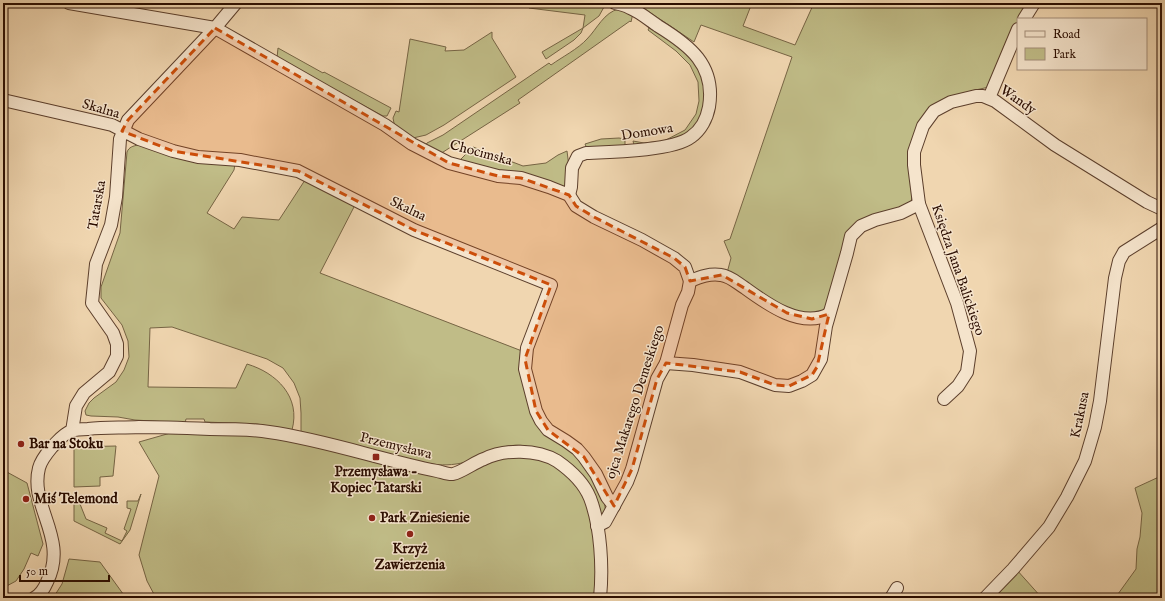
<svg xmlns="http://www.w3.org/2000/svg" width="1165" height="601" font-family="'IM FELL English',serif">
<rect width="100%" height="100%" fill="#f0d6b0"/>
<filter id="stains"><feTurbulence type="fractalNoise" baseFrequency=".005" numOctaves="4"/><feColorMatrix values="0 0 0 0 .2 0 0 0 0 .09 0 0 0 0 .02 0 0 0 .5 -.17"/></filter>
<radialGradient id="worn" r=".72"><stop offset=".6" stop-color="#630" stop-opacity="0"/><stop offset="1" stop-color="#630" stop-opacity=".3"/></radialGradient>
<g fill="#c0bc87" stroke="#766444">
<path d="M 516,3 L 602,3 L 604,7 L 599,16 L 583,28 L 581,33 L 574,40 L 546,59 L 542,52 L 583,28 L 585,15 L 529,8 L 529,4 Z"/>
<path d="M 633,3 L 752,3 L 743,26 L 795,45 L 814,3 L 1027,3 L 1020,19 L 1018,19 L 1018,23 L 989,87 L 971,91 L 923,119 L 911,203 L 859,223 L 828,310 L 818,315 L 787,310 L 727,273 L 731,258 L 724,241 L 730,239 L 792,57 L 701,25 L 694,42 L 639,5 Z"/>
<path d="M 619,9 L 633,13 L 631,22 L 630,21 L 518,100 L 520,103 L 440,154 L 425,146 L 427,143 L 443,135 L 549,63 L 551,65 C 562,57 578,49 587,39 C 597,29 604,12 619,9 Z"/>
<path d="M 651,24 L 691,56 L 707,85 L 704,112 L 694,128 L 677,141 L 634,145 L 633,141 L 644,143 L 664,141 L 685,130 L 696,114 L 699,101 L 698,82 L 690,65 L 676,51 L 648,30 Z"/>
<path d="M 492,32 L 492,38 L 516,77 L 444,125 L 426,135 L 413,138 L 395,128 L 393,118 L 396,111 L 399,112 L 410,39 L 446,47 L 445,51 L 464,50 Z"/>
<path d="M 278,48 L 323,73 L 324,72 L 391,108 L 387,116 L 383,116 L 277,58 Z"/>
<path d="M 619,138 L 625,139 L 625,146 L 588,151 L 585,144 L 601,139 Z"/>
<path d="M 138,145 L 235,164 L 234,170 L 207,213 L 234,229 L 242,217 L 279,220 L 305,180 L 355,205 L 320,273 L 522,351 L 534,416 L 573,450 L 585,464 L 604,499 L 606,514 L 601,515 C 597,490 589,488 569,475 C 561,469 533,448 526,446 C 498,441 481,461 456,464 C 444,466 432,464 420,463 L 301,432 L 301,413 L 300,398 L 294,383 L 283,368 L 267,359 L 172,327 L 150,328 L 148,387 L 236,388 L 247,364 C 277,373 301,397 292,430 L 257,424 L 205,422 L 204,419 L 186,419 L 185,423 L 135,420 L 118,417 L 91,416 L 86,415 L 85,411 L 89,403 L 94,398 L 116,382 L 124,370 L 129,357 L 128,341 L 122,325 L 101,298 L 101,287 L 120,233 L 127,152 C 129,147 133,146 138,145 Z"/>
<path d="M 473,147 L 523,166 L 546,163 L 558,155 L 567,151 L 569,167 L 567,186 L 564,187 L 460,160 Z"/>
<path d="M 188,428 L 239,429 L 453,474 L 503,454 L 555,460 L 590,497 L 600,598 L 156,598 L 147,581 L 139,555 L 159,476 L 139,442 Z"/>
<path d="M 116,446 L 113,476 L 100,477 L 100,486 L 74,487 L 74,447 Z"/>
<path d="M 3,451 L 5,471 L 27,483 L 43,544 L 38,556 L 31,553 L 24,569 L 16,581 L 3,588 Z"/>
<path d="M 1161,476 L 1162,598 L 1110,598 L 1118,594 L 1136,569 L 1137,549 L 1140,537 L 1142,513 L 1135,488 Z"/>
<path d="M 141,494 L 130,530 L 120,544 L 74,521 L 74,499 L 78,499 L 86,519 L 107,528 L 105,533 L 122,541 L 127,531 L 124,529 L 131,509 L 127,508 L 127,501 L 138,501 Z"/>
<path d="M 69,559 L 100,562 L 126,598 L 53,598 L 62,584 Z"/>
<path d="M 1016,569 L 1042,598 L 989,598 Z"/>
</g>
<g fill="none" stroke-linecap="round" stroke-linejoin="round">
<defs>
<g id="minor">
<path d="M 69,3 L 215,28 L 385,125 L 412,144 L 449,163 L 498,176 L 521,178 L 549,187 L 569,195 L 576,206 L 594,217 L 642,240 L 674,258 L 685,267 L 690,281"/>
<path d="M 1024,19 L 1034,3"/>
<path d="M 989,98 L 1018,29"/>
<path d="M 3,100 L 112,125 L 139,139 L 173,151 L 198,157 L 240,160 L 298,171 L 414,230 L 551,285 L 527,348 L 525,369 L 536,411 L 541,421 L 548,430 L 566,441 L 577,449 L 584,457 L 596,474 L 607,497 L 614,506"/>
<path d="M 569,195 L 571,187 L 572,168 L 578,156 L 586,153 C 610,152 673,151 691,137 C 701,130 707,118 709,107 C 716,65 689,45 658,26 C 649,20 640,12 630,8 C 625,5 620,4 615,3"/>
<path d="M 690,281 C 700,277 710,273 721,275 C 730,276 737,283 745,288 C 767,304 801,329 829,314"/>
<path d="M 666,363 L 693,365 L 740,372 L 775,385 L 789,386 L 802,381 L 812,375 L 821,359 L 826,326 L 847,253 L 851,236 L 861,226 L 875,220 L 901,213 L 919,204"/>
<path d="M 944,399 L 958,386 L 967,372 L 970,351 L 957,303 L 919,204 L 914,165 L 914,152 L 923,126 L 934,111 L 951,102 L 976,96 L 983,96 L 995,101 L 1055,145 L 1147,202 L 1162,209"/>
<path d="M 72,431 L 76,406 L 84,393 L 109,372 L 117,356 L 117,344 L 113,333 L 92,303 L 96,264 L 111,225 L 116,197 L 120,139 L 128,120 L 215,28 L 236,3"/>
<path d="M 597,526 L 605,522 L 627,482 L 632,469 L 657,379 L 666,363 L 682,305 L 688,292 L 690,281"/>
<path d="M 34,598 C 40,595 44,589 47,582 C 69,538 29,507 39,468 C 41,460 47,453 52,447 C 58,441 63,434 71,431 C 76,429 83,429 88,429 C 105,427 122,428 139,427 C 162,427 186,428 210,429 C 230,429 250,429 269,432 C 326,440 381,460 437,471 C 442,472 449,475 453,474 C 462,472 475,462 484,459 C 504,449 537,449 557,461 C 570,470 584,483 590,498 C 601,527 603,568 600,598"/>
<path d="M 891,598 L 897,588"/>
<path d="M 985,598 L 1013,569 L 1049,527 L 1067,497 L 1085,461 L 1095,427 L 1100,401 L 1115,278 L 1119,261 L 1124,252 L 1162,228"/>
</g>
</defs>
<use href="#minor" stroke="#5c3f2c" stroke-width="14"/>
<use href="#minor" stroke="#f5e4cc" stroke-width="12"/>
</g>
<path fill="#cc4e0a" fill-opacity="0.2" stroke="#cc4e0a" stroke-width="3" stroke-dasharray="8 5" stroke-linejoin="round" d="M 215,28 L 449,163 L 498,176 L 521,178 L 569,195 L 576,206 L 594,217 L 674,258 L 685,267 L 690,281 L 722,275 L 787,313 L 812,319 L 829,314 L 817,367 L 812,375 L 789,386 L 775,385 L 740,372 L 666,363 L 657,379 L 632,469 L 614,506 L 584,457 L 548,430 L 536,411 L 525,359 L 551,285 L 414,230 L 298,171 L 173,151 L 122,131 L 128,120 Z"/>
<g fill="#8f2418" stroke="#f5e4cc" stroke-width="1.5">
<circle cx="21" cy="444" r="4"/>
<rect x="372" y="453" width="8" height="8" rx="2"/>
<circle cx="26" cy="499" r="4"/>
<circle cx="372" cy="518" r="4"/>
<circle cx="410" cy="534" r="4"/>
</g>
<g text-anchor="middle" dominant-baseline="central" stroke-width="3" stroke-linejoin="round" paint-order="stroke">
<g font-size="14" fill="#2b0d00" stroke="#f5e4cc">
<text transform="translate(1018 100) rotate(35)">Wandy</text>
<text transform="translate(101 109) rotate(16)">Skalna</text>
<text transform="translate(647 132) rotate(-9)">Domowa</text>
<text transform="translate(481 153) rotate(15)">Chocimska</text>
<text transform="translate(97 205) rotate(-80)">Tatarska</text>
<text transform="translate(408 209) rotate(26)">Skalna</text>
<text transform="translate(958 270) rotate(71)">Księdza Jana Balickiego</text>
<text transform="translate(635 402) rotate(-72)">ojca Makarego Demeskiego</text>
<text transform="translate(1080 415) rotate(-78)">Krakusa</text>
<text transform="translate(396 446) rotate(14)">Przemysława</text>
</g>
<g font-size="14" font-weight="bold" fill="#2b0d00" stroke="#f5e4cc" text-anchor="start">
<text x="29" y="444">Bar na Stoku</text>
<text x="376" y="472" text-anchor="middle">Przemysława -<tspan x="376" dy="16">Kopiec Tatarski</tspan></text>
<text x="34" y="499">Miś Telemond</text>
<text x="380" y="518">Park Zniesienie</text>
<text x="410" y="549" text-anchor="middle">Krzyż<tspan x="410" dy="16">Zawierzenia</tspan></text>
</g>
</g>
<rect width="1165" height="601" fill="none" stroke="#f0d6b0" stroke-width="16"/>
<rect x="4" y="4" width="1157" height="593" fill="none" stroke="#2b0d00" stroke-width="2"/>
<rect x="8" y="8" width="1149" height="585" fill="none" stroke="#2b0d00"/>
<rect x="1017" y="18" width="130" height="52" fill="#f5e4cc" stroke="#a48e7a"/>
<rect x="1025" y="31" width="20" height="6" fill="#f5e4cc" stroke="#a48e7a"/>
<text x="1053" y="38" font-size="12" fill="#2b0d00">Road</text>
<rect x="1025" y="48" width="20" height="12" fill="#c0bc87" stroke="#a48e7a"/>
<text x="1053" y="58" font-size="12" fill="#2b0d00">Park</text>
<path d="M20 575v6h89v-6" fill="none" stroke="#2b0d00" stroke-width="2"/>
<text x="26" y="575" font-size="12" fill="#2b0d00" stroke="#f5e4cc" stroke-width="3" paint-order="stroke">50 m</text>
<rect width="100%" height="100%" filter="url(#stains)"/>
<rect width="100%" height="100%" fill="url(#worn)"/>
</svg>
